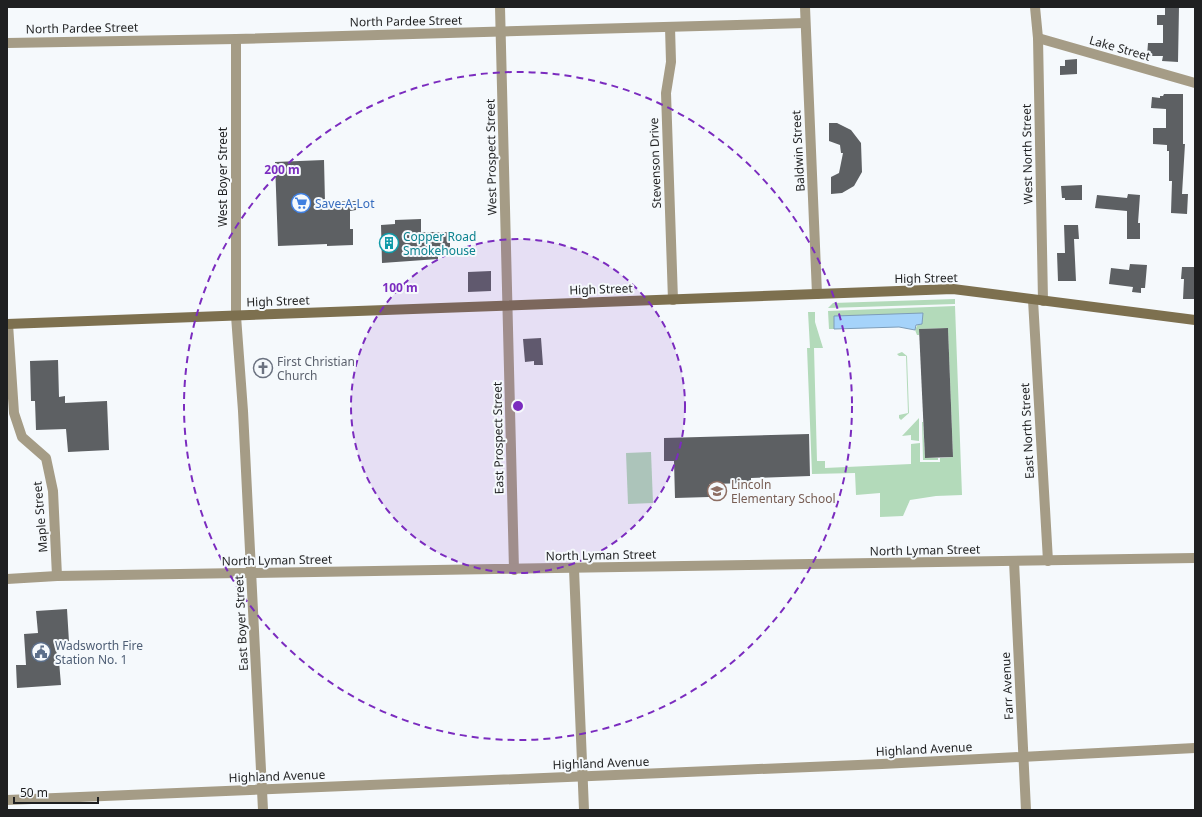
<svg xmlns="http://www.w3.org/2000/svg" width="1202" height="817" font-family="'Noto Sans',sans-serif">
<rect width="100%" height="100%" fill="#f5f9fc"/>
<g fill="#b3daba">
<path d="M 955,299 L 955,304 L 828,308 L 833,303 Z"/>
<path d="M 955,306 L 962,495 L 936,496 L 910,500 L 903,516 L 880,517 L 880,493 L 856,495 L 855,473 L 812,474 L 807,348 L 810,348 L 808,312 L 815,312 L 815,322 L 823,348 L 814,348 L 817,461 L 825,461 L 825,468 L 911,464 L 911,444 L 920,443 L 920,462 L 940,462 L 940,458 L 953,457 L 948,328 L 919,329 L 919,335 L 917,335 L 915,330 L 918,324 L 834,316 L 834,329 L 829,329 L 828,311 Z"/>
<path d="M 902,352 L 907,356 L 909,413 L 901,420 L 899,418 L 899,415 L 908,413 L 906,356 L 899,356 L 897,354 Z"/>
<path d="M 919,418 L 919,441 L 911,440 L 911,435 L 902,436 Z"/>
<path d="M 922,422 L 923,422 L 925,458 L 938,458 L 938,460 L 923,460 Z"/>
<path d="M 651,452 L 653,503 L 628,504 L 626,453 Z"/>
</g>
<path fill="#a5d3fa" stroke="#7d9db9" d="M 923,313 L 922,324 L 916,325 L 915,330 L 899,327 L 834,329 L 834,316 Z"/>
<g fill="#5d6063">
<path d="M 1165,7 L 1179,7 L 1178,62 L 1162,61 L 1163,56 L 1147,56 L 1148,43 L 1163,43 L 1163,25 L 1157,25 L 1157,15 L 1165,15 Z"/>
<path d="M 1077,59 L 1077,74 L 1060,75 L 1060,66 L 1065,66 L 1065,60 Z"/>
<path d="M 1164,94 L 1183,94 L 1183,144 L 1185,144 L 1182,194 L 1188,194 L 1187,214 L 1171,213 L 1172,181 L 1169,181 L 1169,151 L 1167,151 L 1167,145 L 1153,144 L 1153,128 L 1166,128 L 1166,109 L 1151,108 L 1152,97 L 1160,98 L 1160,96 L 1163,96 Z"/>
<path d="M 829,123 L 837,123 L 851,130 L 861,143 L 862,172 L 854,186 L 842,193 L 831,194 L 831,177 L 839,173 L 843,153 L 841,153 L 840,145 L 829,141 Z"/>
<path d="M 324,160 L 325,202 L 356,201 L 356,210 L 350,211 L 350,229 L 353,229 L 353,245 L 327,246 L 327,244 L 278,246 L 275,162 Z"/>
<path d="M 1082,185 L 1082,200 L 1065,200 L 1065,198 L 1062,198 L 1061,186 Z"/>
<path d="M 1128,194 L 1140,195 L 1138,223 L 1140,223 L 1140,239 L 1127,239 L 1127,211 L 1095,208 L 1097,195 L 1127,198 Z"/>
<path d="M 421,219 L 421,232 L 450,232 L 450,254 L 438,254 L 438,259 L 382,263 L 381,225 L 395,224 L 395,220 Z"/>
<path d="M 1064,225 L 1078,225 L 1079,239 L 1074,239 L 1076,281 L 1058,281 L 1057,253 L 1065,253 Z"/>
<path d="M 1130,264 L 1147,265 L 1145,288 L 1141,288 L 1141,293 L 1132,292 L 1133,287 L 1109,284 L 1111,268 L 1129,270 Z"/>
<path d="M 1182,267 L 1195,267 L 1195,299 L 1183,299 L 1184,279 L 1181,279 Z"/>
<path d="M 491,271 L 491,291 L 468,292 L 468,272 Z"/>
<path d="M 948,328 L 953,457 L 925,458 L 919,329 Z"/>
<path d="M 541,338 L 543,365 L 534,365 L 534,361 L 525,362 L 523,339 Z"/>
<path d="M 58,360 L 59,397 L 65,396 L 65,403 L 107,401 L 109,450 L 68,452 L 66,429 L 36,430 L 35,401 L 31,401 L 30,361 Z"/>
<path d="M 809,434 L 810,476 L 751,478 L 751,483 L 709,484 L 709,497 L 675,498 L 674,461 L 664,461 L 664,438 Z"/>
<path d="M 67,609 L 69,642 L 56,643 L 57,659 L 59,661 L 61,685 L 17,688 L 16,665 L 26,665 L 24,634 L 38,633 L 36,611 Z"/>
</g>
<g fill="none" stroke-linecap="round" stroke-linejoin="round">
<g stroke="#a59c86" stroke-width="10">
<path d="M 500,7 L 514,570"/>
<path d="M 805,7 L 817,294"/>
<path d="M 1035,7 L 1038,38 L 1043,301"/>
<path d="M 670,27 L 671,62 L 666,93 L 673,300"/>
<path d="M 1038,38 L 1195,83"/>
<path d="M 236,39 L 236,316 L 243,411 L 263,810"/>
<path d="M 7,43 L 236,39 L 805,23"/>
<path d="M 1033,300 L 1048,561"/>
<path d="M 8,324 L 14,413 L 22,437 L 46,458 L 53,491 L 57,576"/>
<path d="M 1014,561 L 1026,810"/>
<path d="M 574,569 L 584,810"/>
<path d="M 7,579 L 57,576 L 1195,558"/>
<path d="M 7,800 L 882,764 L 1195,748"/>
</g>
<path stroke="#7d704f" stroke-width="10" d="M 7,324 L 953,289 L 1195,320"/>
</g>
<circle cx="518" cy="406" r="167" fill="#7b2cbf" fill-opacity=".12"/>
<g fill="none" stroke="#7b2cbf" stroke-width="2" stroke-dasharray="7 5">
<circle cx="518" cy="406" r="167"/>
<circle cx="518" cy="406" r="334"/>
</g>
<defs>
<symbol id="supermarket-ring" viewBox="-11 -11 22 22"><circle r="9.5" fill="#f5f9fc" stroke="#3f7fe0" stroke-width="1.5"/><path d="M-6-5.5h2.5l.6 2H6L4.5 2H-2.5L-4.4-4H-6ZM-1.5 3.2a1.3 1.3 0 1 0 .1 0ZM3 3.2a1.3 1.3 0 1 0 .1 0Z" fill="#3f7fe0"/></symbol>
<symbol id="building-ring" viewBox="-11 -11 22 22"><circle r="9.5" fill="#f5f9fc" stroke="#0f9aa8" stroke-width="1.5"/><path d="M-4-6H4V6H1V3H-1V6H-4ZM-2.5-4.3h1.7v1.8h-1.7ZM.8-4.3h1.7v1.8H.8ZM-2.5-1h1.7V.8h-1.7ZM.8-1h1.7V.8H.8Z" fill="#0f9aa8"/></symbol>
<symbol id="church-ring" viewBox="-11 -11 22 22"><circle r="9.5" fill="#f5f9fc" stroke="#6b7280" stroke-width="1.5"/><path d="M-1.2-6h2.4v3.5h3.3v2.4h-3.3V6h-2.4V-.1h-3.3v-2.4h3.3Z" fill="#6b7280"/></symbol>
<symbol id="school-ring" viewBox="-11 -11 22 22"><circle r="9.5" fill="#f5f9fc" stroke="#8d6e63" stroke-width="1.5"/><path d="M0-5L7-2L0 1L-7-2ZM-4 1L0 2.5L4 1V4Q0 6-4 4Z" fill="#8d6e63"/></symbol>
<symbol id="civic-ring" viewBox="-11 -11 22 22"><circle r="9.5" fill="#f5f9fc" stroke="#5c6f8a" stroke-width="1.5"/><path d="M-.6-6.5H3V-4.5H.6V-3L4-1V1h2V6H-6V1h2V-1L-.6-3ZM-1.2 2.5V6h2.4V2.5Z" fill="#5c6f8a"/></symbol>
</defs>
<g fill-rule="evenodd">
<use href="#supermarket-ring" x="290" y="192" width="22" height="22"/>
<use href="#building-ring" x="378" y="232" width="22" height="22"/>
<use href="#church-ring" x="252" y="357" width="22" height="22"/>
<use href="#school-ring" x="706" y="480" width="22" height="22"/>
<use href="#civic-ring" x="30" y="641" width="22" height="22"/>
</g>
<g text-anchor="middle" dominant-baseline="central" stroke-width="4" stroke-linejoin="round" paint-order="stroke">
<g font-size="12" fill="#1f2021" stroke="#f5f9fc">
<text transform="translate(406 21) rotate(-1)">North Pardee Street</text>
<text transform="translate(82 28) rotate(-1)">North Pardee Street</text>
<text transform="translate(1120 48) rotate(16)">Lake Street</text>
<text transform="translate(798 151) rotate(-93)">Baldwin Street</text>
<text transform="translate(1027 154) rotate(-91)">West North Street</text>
<text transform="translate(491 157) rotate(-91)">West Prospect Street</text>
<text transform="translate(655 163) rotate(-92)">Stevenson Drive</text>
<text transform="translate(222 177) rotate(-90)">West Boyer Street</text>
<text transform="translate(926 278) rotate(-1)">High Street</text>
<text transform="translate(601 289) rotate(-2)">High Street</text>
<text transform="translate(278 301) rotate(-2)">High Street</text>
<text transform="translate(1027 431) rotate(-93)">East North Street</text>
<text transform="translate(498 438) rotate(-91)">East Prospect Street</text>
<text transform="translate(40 517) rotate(-95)">Maple Street</text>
<text transform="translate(925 550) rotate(-1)">North Lyman Street</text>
<text transform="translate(601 555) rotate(-1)">North Lyman Street</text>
<text transform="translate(277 560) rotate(-1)">North Lyman Street</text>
<text transform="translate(241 623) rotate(-93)">East Boyer Street</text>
<text transform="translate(1007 686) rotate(-93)">Farr Avenue</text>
<text transform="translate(924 749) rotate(-3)">Highland Avenue</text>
<text transform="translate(601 763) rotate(-2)">Highland Avenue</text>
<text transform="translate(277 776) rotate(-2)">Highland Avenue</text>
</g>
<g font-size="12" fill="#366cbe" stroke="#f5f9fc" text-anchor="start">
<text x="315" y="203">Save-A-Lot</text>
</g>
<g font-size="12" fill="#0d838f" stroke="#f5f9fc" text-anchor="start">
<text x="403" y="236">Copper Road<tspan x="403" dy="14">Smokehouse</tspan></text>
</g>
<g font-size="12" fill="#5b616d" stroke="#f5f9fc" text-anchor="start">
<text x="277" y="361">First Christian<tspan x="277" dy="14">Church</tspan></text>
</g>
<g font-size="12" fill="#785e54" stroke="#f5f9fc" text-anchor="start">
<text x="731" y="484">Lincoln<tspan x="731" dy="14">Elementary School</tspan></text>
</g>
<g font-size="12" fill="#4e5e75" stroke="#f5f9fc" text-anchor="start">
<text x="55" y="645">Wadsworth Fire<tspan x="55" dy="14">Station No. 1</tspan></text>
</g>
</g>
<circle cx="518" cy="406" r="6" fill="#7b2cbf" stroke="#f5f9fc" stroke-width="2"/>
<g font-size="12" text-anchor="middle" font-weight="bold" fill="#7b2cbf" stroke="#f5f9fc" stroke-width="4" stroke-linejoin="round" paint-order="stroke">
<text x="282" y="174">200 m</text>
<text x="400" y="292">100 m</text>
</g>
<rect width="1202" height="817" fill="none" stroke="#1f2021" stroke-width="16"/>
<path d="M14 797v6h84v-6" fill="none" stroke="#1f2021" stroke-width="2"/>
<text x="20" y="797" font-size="12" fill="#1f2021" stroke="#f5f9fc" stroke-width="3" paint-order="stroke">50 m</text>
</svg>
